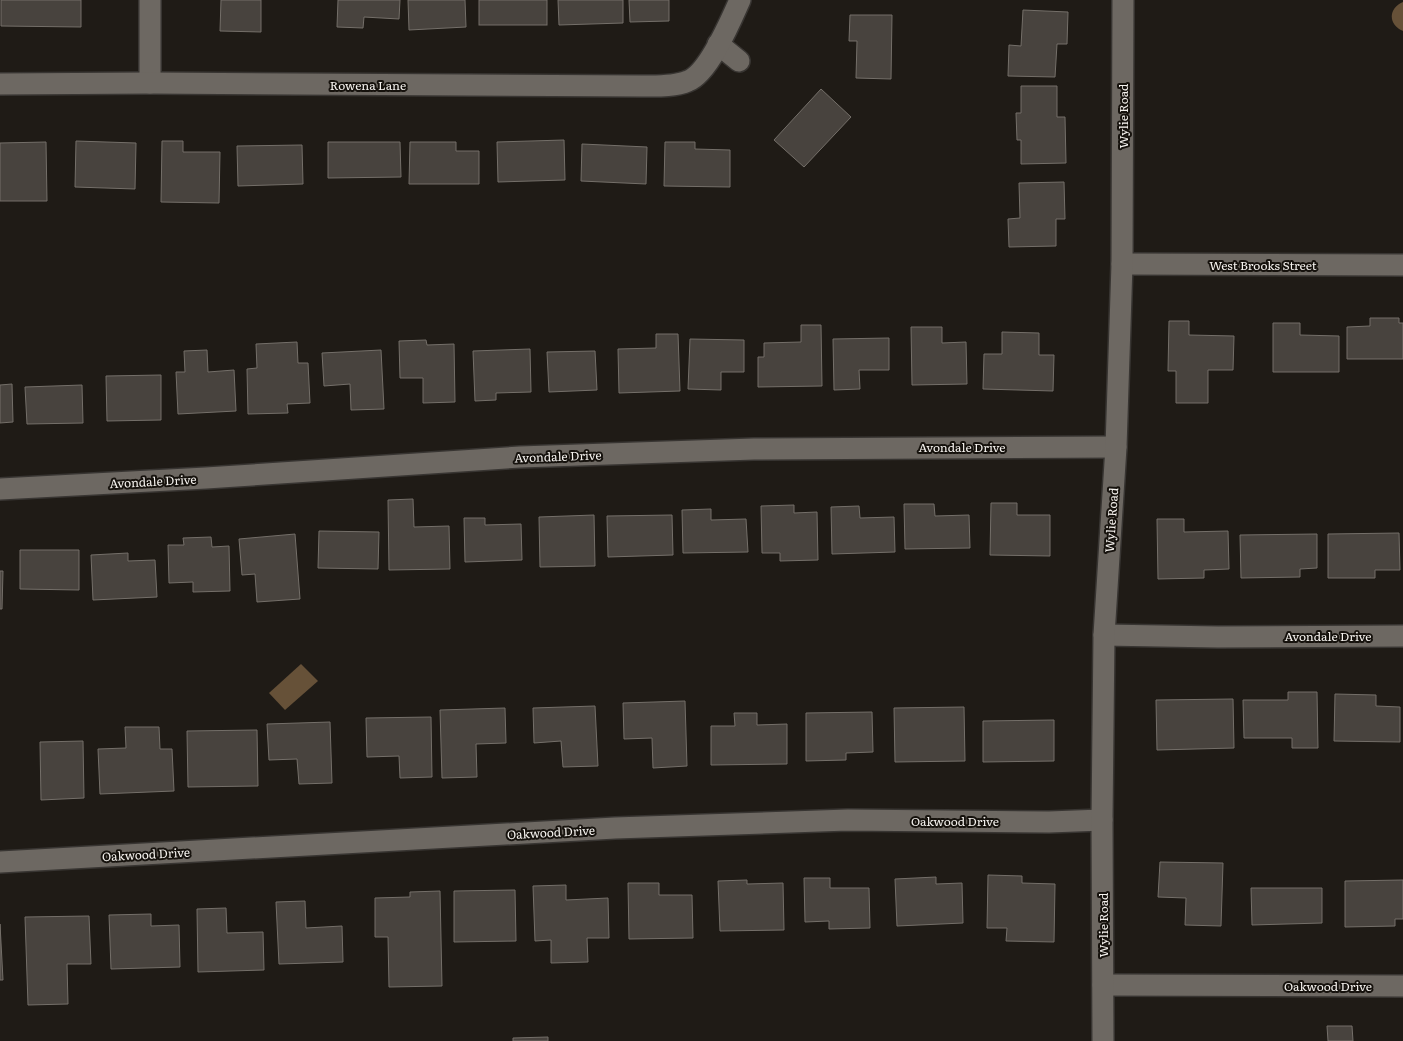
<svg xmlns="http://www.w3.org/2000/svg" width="1403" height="1041" font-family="Literata,serif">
<rect width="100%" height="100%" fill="#1f1b16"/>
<g fill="#665138">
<path d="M 1403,2 L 1403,31 C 1388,25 1388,8 1403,2 Z"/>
<path d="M 301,664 L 318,681 L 285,710 L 269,693 Z"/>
</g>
<g fill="#48433e" stroke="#746f69">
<path d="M 1,0 L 81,0 L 81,27 L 1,26 Z"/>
<path d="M 221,0 L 261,0 L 261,32 L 220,31 Z"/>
<path d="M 338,0 L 400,0 L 399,19 L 364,17 L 363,28 L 337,27 Z"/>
<path d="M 408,0 L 465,0 L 466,27 L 409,30 Z"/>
<rect x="479" y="0" width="68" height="25"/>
<path d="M 558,0 L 623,0 L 623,23 L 559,25 Z"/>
<path d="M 629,0 L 669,0 L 669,21 L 630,22 Z"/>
<path d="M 1023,10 L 1068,12 L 1067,44 L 1057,44 L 1055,77 L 1008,76 L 1009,45 L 1021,46 Z"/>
<path d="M 850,15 L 892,15 L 891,79 L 856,78 L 857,41 L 849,41 Z"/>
<path d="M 1021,86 L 1057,86 L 1057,117 L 1065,117 L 1066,163 L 1021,164 L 1021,140 L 1017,140 L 1016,113 L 1021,113 Z"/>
<path d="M 821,89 L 851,117 L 804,167 L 774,140 Z"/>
<path d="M 564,140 L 565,180 L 498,182 L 497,142 Z"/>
<path d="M 76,141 L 136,143 L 135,189 L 75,187 Z"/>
<path d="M 162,141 L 183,141 L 183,152 L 220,152 L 219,203 L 161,202 Z"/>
<path d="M 46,142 L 47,201 L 0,201 L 0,143 Z"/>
<path d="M 328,142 L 400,142 L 401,177 L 328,178 Z"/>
<path d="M 410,142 L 456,142 L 456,151 L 479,151 L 479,184 L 409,184 Z"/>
<path d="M 665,142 L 695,142 L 695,149 L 730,150 L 730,187 L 664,186 Z"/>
<path d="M 582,144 L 647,147 L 646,184 L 581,181 Z"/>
<path d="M 302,145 L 303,184 L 238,186 L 237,146 Z"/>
<path d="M 1064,182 L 1065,219 L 1056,219 L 1056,246 L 1009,247 L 1008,219 L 1020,218 L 1019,183 Z"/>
<path d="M 1370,318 L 1399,318 L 1399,323 L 1403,323 L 1403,359 L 1347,359 L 1347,327 L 1370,326 Z"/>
<path d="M 1169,321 L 1189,321 L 1189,335 L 1234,336 L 1233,370 L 1208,370 L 1208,403 L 1176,403 L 1176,371 L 1168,371 Z"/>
<path d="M 1273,323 L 1300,323 L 1300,335 L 1339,336 L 1339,372 L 1273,372 Z"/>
<path d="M 801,325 L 821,325 L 822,386 L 758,387 L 758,357 L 764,357 L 764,343 L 801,342 Z"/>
<path d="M 911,327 L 942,327 L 942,343 L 966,342 L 967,384 L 912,385 Z"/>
<path d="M 1002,332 L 1039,333 L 1039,355 L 1054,355 L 1053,391 L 983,389 L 984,354 L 1002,354 Z"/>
<path d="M 656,334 L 678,334 L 680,391 L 619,393 L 618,349 L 656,348 Z"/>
<path d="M 889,338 L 889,370 L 859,370 L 860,389 L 834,390 L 833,339 Z"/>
<path d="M 690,339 L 744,340 L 744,372 L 721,372 L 721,390 L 688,389 Z"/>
<path d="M 426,340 L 427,345 L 454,344 L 455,402 L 423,403 L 423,378 L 400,378 L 399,341 Z"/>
<path d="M 297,342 L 298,363 L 308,363 L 310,403 L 287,404 L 288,413 L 248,414 L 247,369 L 257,368 L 256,344 Z"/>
<path d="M 530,349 L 531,392 L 496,393 L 496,400 L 475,401 L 473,351 Z"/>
<path d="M 207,350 L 208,372 L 234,370 L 236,411 L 178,414 L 176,372 L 185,372 L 184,351 Z"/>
<path d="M 381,350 L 384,409 L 351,410 L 350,384 L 324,386 L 322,353 Z"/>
<path d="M 595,351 L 597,390 L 549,392 L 547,352 Z"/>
<path d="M 161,375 L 161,420 L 107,421 L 106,376 Z"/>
<path d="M 12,384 L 13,422 L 0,423 L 0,385 Z"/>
<path d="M 82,385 L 83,423 L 27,424 L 25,387 Z"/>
<path d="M 413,499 L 414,527 L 449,526 L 450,569 L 389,570 L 388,500 Z"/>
<path d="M 991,503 L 1017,503 L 1017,515 L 1050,515 L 1050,556 L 990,555 Z"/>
<path d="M 904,504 L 934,504 L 935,516 L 969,515 L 970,548 L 905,549 Z"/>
<path d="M 794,505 L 794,513 L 817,512 L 818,560 L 780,561 L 780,553 L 762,553 L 761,506 Z"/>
<path d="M 859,506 L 860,518 L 894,517 L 895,552 L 832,554 L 831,507 Z"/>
<path d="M 711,509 L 711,520 L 746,519 L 748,552 L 683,553 L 682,510 Z"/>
<path d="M 594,515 L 595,566 L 540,567 L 539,517 Z"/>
<path d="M 672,515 L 673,555 L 608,557 L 607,516 Z"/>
<path d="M 464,518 L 485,518 L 485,525 L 521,524 L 522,560 L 465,562 Z"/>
<path d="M 1157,519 L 1184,519 L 1184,532 L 1228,531 L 1229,569 L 1204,570 L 1204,578 L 1158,579 Z"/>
<path d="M 319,531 L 379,532 L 378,569 L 318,568 Z"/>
<path d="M 1399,533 L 1400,570 L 1375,570 L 1375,578 L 1328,578 L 1328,534 Z"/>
<path d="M 295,534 L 300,599 L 257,602 L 255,574 L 242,575 L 239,539 Z"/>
<path d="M 1317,534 L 1317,568 L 1300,569 L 1300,577 L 1241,578 L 1240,535 Z"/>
<path d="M 211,537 L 212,547 L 229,546 L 230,591 L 193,592 L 193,582 L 169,583 L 168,545 L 184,545 L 183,538 Z"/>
<path d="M 20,550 L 79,550 L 79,590 L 20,589 Z"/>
<path d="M 128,553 L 128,561 L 155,560 L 157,597 L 93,600 L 91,555 Z"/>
<path d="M 0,571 L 3,571 L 2,609 L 0,609 Z"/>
<path d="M 1288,692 L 1317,692 L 1318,748 L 1292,748 L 1292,738 L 1244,738 L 1243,700 L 1288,700 Z"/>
<path d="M 1335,694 L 1376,695 L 1376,706 L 1400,707 L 1400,742 L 1334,741 Z"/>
<path d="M 1233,699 L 1234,748 L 1157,750 L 1156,700 Z"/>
<path d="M 685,701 L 687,766 L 653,768 L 652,738 L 624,739 L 623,703 Z"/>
<path d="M 595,706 L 598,766 L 563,767 L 561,741 L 534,743 L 533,708 Z"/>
<path d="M 964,707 L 965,761 L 895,762 L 894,708 Z"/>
<path d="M 505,708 L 506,743 L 476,744 L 477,777 L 442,778 L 440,710 Z"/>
<path d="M 872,712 L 873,752 L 846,753 L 846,760 L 806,761 L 806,713 Z"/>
<path d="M 734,713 L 757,713 L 757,725 L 787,724 L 787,764 L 711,765 L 711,726 L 735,726 Z"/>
<path d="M 431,717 L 432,777 L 400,778 L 399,756 L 367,757 L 366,718 Z"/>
<path d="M 1054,720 L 1054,761 L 983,762 L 983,721 Z"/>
<path d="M 330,722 L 332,783 L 299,784 L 297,759 L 269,760 L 267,724 Z"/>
<path d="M 125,727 L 159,727 L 160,749 L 172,749 L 174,791 L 100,794 L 98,749 L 126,748 Z"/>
<path d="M 257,730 L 258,786 L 188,787 L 187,731 Z"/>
<path d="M 83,741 L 84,798 L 41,800 L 40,742 Z"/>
<path d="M 1160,862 L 1223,863 L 1221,926 L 1185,925 L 1186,898 L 1158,897 Z"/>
<path d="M 988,875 L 1022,876 L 1022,883 L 1055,884 L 1054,942 L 1006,941 L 1007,928 L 987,928 Z"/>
<path d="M 936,877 L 936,884 L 962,883 L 963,923 L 897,926 L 895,879 Z"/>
<path d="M 804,878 L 830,878 L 830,888 L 869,888 L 870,928 L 829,929 L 829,921 L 805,922 Z"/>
<path d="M 747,880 L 747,884 L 783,883 L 784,930 L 720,931 L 718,881 Z"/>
<path d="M 1403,880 L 1403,919 L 1395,919 L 1395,926 L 1345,927 L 1345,881 Z"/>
<path d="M 628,883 L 659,883 L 659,895 L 692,895 L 693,938 L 629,939 Z"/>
<path d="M 566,885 L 566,900 L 608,898 L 609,938 L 587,938 L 588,962 L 551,963 L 551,940 L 535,941 L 533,886 Z"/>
<path d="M 1251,888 L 1322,888 L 1322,923 L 1252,925 Z"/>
<path d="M 515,890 L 516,941 L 454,942 L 454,891 Z"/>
<path d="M 440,891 L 442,986 L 389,987 L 388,937 L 375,937 L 375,898 L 410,897 L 410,892 Z"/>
<path d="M 305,901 L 306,928 L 342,926 L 343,962 L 279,964 L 276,902 Z"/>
<path d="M 226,908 L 227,933 L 263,932 L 264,970 L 198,972 L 197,909 Z"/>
<path d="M 151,914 L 151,926 L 179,925 L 180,967 L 111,969 L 109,915 Z"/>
<path d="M 89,916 L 91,964 L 67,964 L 68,1004 L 28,1005 L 25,917 Z"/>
<path d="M 0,924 L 3,980 L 0,980 Z"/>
<path d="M 1327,1026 L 1352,1026 L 1353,1041 L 1328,1041 Z"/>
<path d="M 548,1037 L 548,1041 L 513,1041 L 513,1038 Z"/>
</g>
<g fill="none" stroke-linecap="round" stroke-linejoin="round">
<defs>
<g id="minor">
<path d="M 718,44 L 739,61"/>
<path d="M 150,83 L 150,0"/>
<path d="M 0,84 L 150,83 L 642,86 C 656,86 674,87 688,81 C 709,73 731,20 740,0"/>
<path d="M 1122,264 L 1403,265"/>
<path d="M 0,489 L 206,478 L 520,457 L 754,449 L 1116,447"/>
<path d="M 1104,635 L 1218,637 L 1403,636"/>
<path d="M 0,862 L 615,828 L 848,820 L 1049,822 L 1102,820"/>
<path d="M 1103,985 L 1403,986"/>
<path d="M 1103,1041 L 1102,820 L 1104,635 L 1116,447 L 1122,264 L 1123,0"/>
</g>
</defs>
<use href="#minor" stroke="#383532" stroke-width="24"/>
<use href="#minor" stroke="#6d6862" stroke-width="21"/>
</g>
<g text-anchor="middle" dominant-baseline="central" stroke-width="4" stroke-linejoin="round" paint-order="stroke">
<g font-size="12" fill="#f6f3ef" stroke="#16120d">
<text x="368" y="85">Rowena Lane</text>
<text transform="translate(1123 116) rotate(-90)">Wylie Road</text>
<text x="1263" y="265">West Brooks Street</text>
<text x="962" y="447">Avondale Drive</text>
<text transform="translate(558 456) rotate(-2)">Avondale Drive</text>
<text transform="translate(153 481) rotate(-3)">Avondale Drive</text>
<text transform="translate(1111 520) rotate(-86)">Wylie Road</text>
<text x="1328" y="636">Avondale Drive</text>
<text x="955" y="821">Oakwood Drive</text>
<text transform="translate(551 832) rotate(-3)">Oakwood Drive</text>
<text transform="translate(146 854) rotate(-3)">Oakwood Drive</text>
<text transform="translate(1103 925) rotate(-90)">Wylie Road</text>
<text x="1328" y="986">Oakwood Drive</text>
</g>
</g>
</svg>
